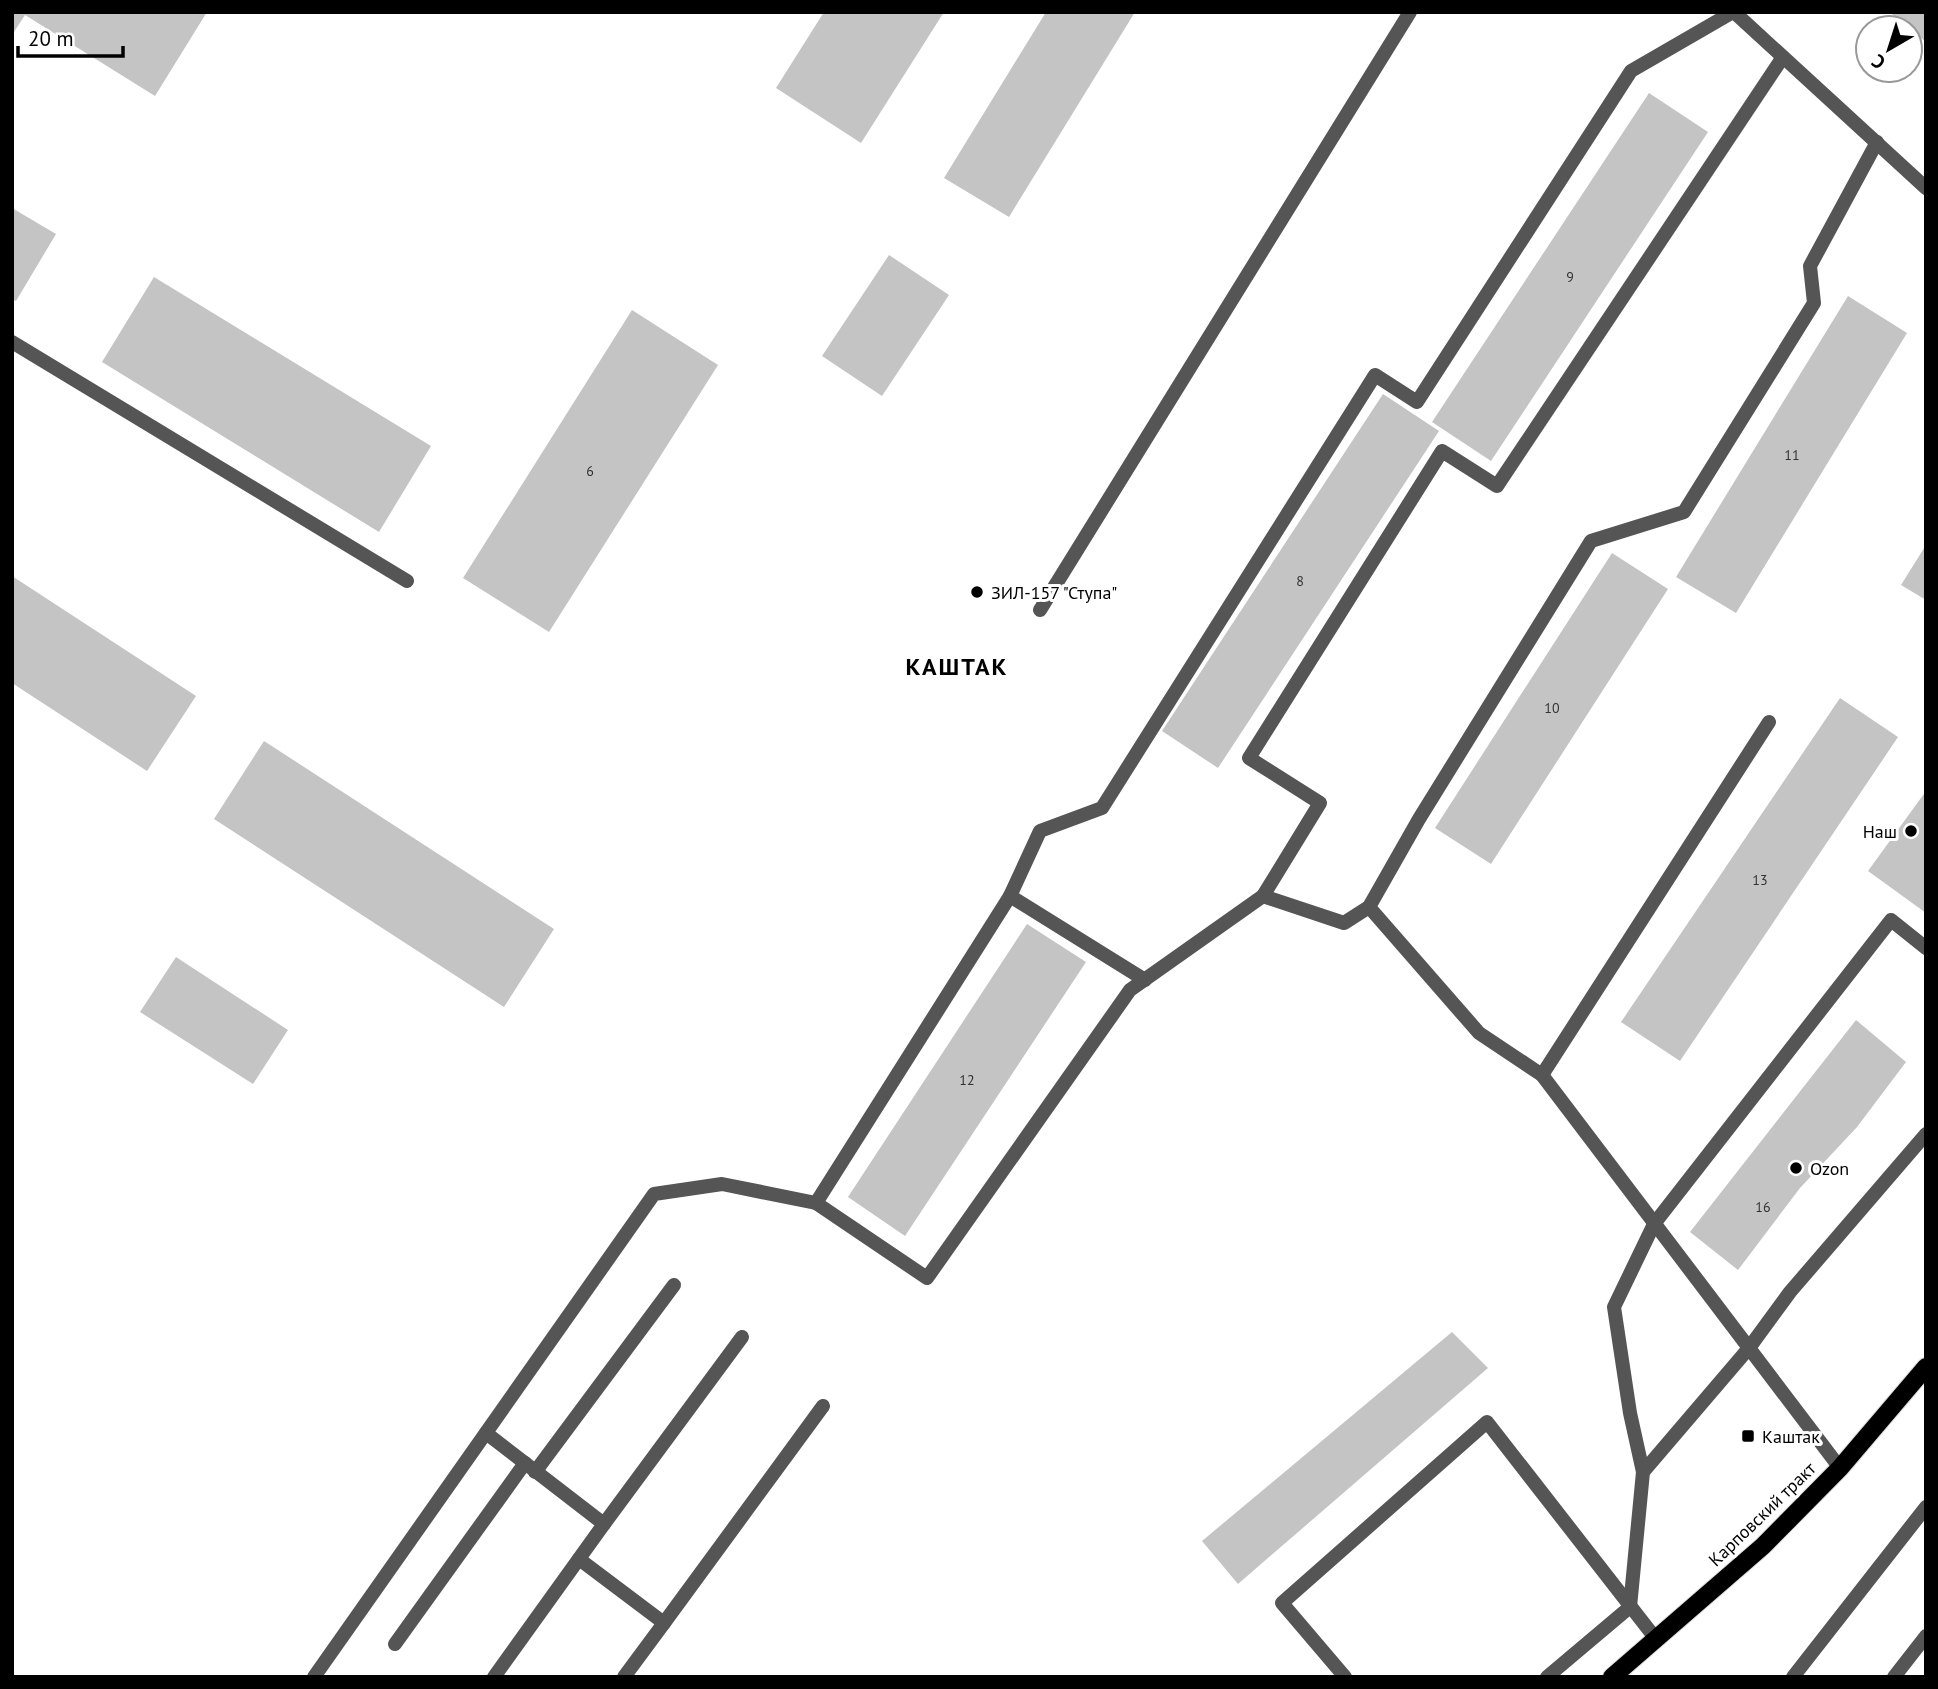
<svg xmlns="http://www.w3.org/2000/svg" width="1938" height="1689" font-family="'PT Sans',sans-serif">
<rect width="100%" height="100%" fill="#fff"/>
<g fill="#c4c4c4">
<path d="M 12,12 L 207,12 L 155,96 L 25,15 L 12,35 Z"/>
<path d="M 824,12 L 944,12 L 861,143 L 776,88 Z"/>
<path d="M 1046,12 L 1135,12 L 1009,217 L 944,178 Z"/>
<path d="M 1889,12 L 1926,12 L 1926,42 L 1910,28 Z"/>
<path d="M 1649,93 L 1708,132 L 1491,461 L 1432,422 Z"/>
<path d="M 12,208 L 56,234 L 16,301 L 12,299 Z"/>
<path d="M 889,255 L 949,295 L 882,396 L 822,356 Z"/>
<path d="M 154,277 L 431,446 L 379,532 L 102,362 Z"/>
<path d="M 1848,296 L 1907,333 L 1736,613 L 1676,577 Z"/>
<path d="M 632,310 L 718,365 L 549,632 L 463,578 Z"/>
<path d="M 1383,394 L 1439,431 L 1218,768 L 1162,731 Z"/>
<path d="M 1926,545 L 1926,600 L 1901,585 Z"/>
<path d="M 1612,553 L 1668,589 L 1491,864 L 1435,828 Z"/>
<path d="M 12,576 L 196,696 L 147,771 L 12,683 Z"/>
<path d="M 1840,698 L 1898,737 L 1680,1061 L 1621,1022 Z"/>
<path d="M 264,741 L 554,929 L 504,1007 L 214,819 Z"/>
<path d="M 1926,791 L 1926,913 L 1868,871 Z"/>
<path d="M 1027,924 L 1086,962 L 905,1236 L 848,1197 Z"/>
<path d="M 176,957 L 288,1030 L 253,1084 L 140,1012 Z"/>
<path d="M 1856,1020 L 1906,1062 L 1857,1127 L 1800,1188 L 1738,1270 L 1690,1232 Z"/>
<path d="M 1452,1332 L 1488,1368 L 1238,1584 L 1202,1541 Z"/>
</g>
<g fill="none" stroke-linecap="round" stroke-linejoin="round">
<defs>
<path id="primary" d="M 1612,1677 L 1763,1546 L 1840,1468 L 1926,1367"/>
</defs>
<use href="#primary" stroke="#dbdbdb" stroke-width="20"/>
<g stroke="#555" stroke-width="14">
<path d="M 12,342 L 407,581"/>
<path d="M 1040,610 L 1410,12"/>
<path d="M 1769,722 L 1542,1075 L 1479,1033 L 1369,907 L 1419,819 L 1591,541 L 1684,512 L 1814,303 L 1810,266 L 1877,142"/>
<path d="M 1010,896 L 816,1203 L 927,1278 L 1130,990 L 1263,896 L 1344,923 L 1369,907"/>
<path d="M 1263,896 L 1320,803 L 1249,758 L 1442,451 L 1497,486 L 1783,57"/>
<path d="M 1145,980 L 1010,896 L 1040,831 L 1102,808 L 1375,375 L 1417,402 L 1631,71 L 1733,12"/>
<path d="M 486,1433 L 604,1524 L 494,1677"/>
<path d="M 535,1472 L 674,1285"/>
<path d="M 1643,1472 L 1630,1413 L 1614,1307 L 1654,1224 L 1891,920 L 1926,948"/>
<path d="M 604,1524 L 742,1337"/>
<path d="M 579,1559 L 664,1623 L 624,1677"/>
<path d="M 664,1623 L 823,1406"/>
<path d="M 395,1644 L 525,1463"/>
<path d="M 1345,1677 L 1282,1603 L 1487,1422 L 1656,1639"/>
<path d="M 1547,1677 L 1630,1607 L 1643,1472 L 1749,1348 L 1790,1292 L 1926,1134"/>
<path d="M 1793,1677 L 1926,1507"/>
<path d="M 1894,1677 L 1926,1636"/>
</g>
<g stroke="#555" stroke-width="14">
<path d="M 1734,12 L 1926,188"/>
<path d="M 1542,1075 L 1840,1468"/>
<path d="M 314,1677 L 654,1194 L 722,1184 L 816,1203"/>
</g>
<use href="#primary" stroke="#000" stroke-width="18"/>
</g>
<g fill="#000" stroke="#fff" stroke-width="2.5">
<circle cx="977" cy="592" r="7"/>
<circle cx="1911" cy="831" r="7"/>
<circle cx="1796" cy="1168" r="7"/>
<rect x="1741" y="1429" width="14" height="14" rx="3.5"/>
</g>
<g text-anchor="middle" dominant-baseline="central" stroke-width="6" stroke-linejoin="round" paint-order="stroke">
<g font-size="14" fill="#313131">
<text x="1570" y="277">9</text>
<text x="1792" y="455">11</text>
<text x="590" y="471">6</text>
<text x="1300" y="581">8</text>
<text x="1552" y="708">10</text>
<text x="1760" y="880">13</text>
<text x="967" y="1080">12</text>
<text x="1763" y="1207">16</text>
</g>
<g font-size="18" fill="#000" stroke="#fff" text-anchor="start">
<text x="991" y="592">ЗИЛ-157 "Ступа"</text>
<text x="1897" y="831" text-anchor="end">Наш</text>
<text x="1810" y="1168">Ozon</text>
<text x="1762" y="1436">Каштак</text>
</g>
<g font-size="18" fill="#000" stroke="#fff">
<text transform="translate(1762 1514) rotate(-44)">Карповский тракт</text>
</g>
<g font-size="24" font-weight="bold" letter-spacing="2" fill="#000" stroke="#fff">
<text x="957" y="666">КАШТАК</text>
</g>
</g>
<rect width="1938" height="1689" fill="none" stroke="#000000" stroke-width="28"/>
<g transform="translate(1889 49) rotate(219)"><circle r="33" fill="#ffffff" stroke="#999999" stroke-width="2"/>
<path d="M0-5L12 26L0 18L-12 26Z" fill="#000000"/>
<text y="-10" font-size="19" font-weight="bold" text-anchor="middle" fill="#000000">С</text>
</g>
<path d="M18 46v10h105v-10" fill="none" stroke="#000000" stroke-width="3.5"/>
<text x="28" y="46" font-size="21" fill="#000000" stroke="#ffffff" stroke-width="5" paint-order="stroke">20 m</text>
</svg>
